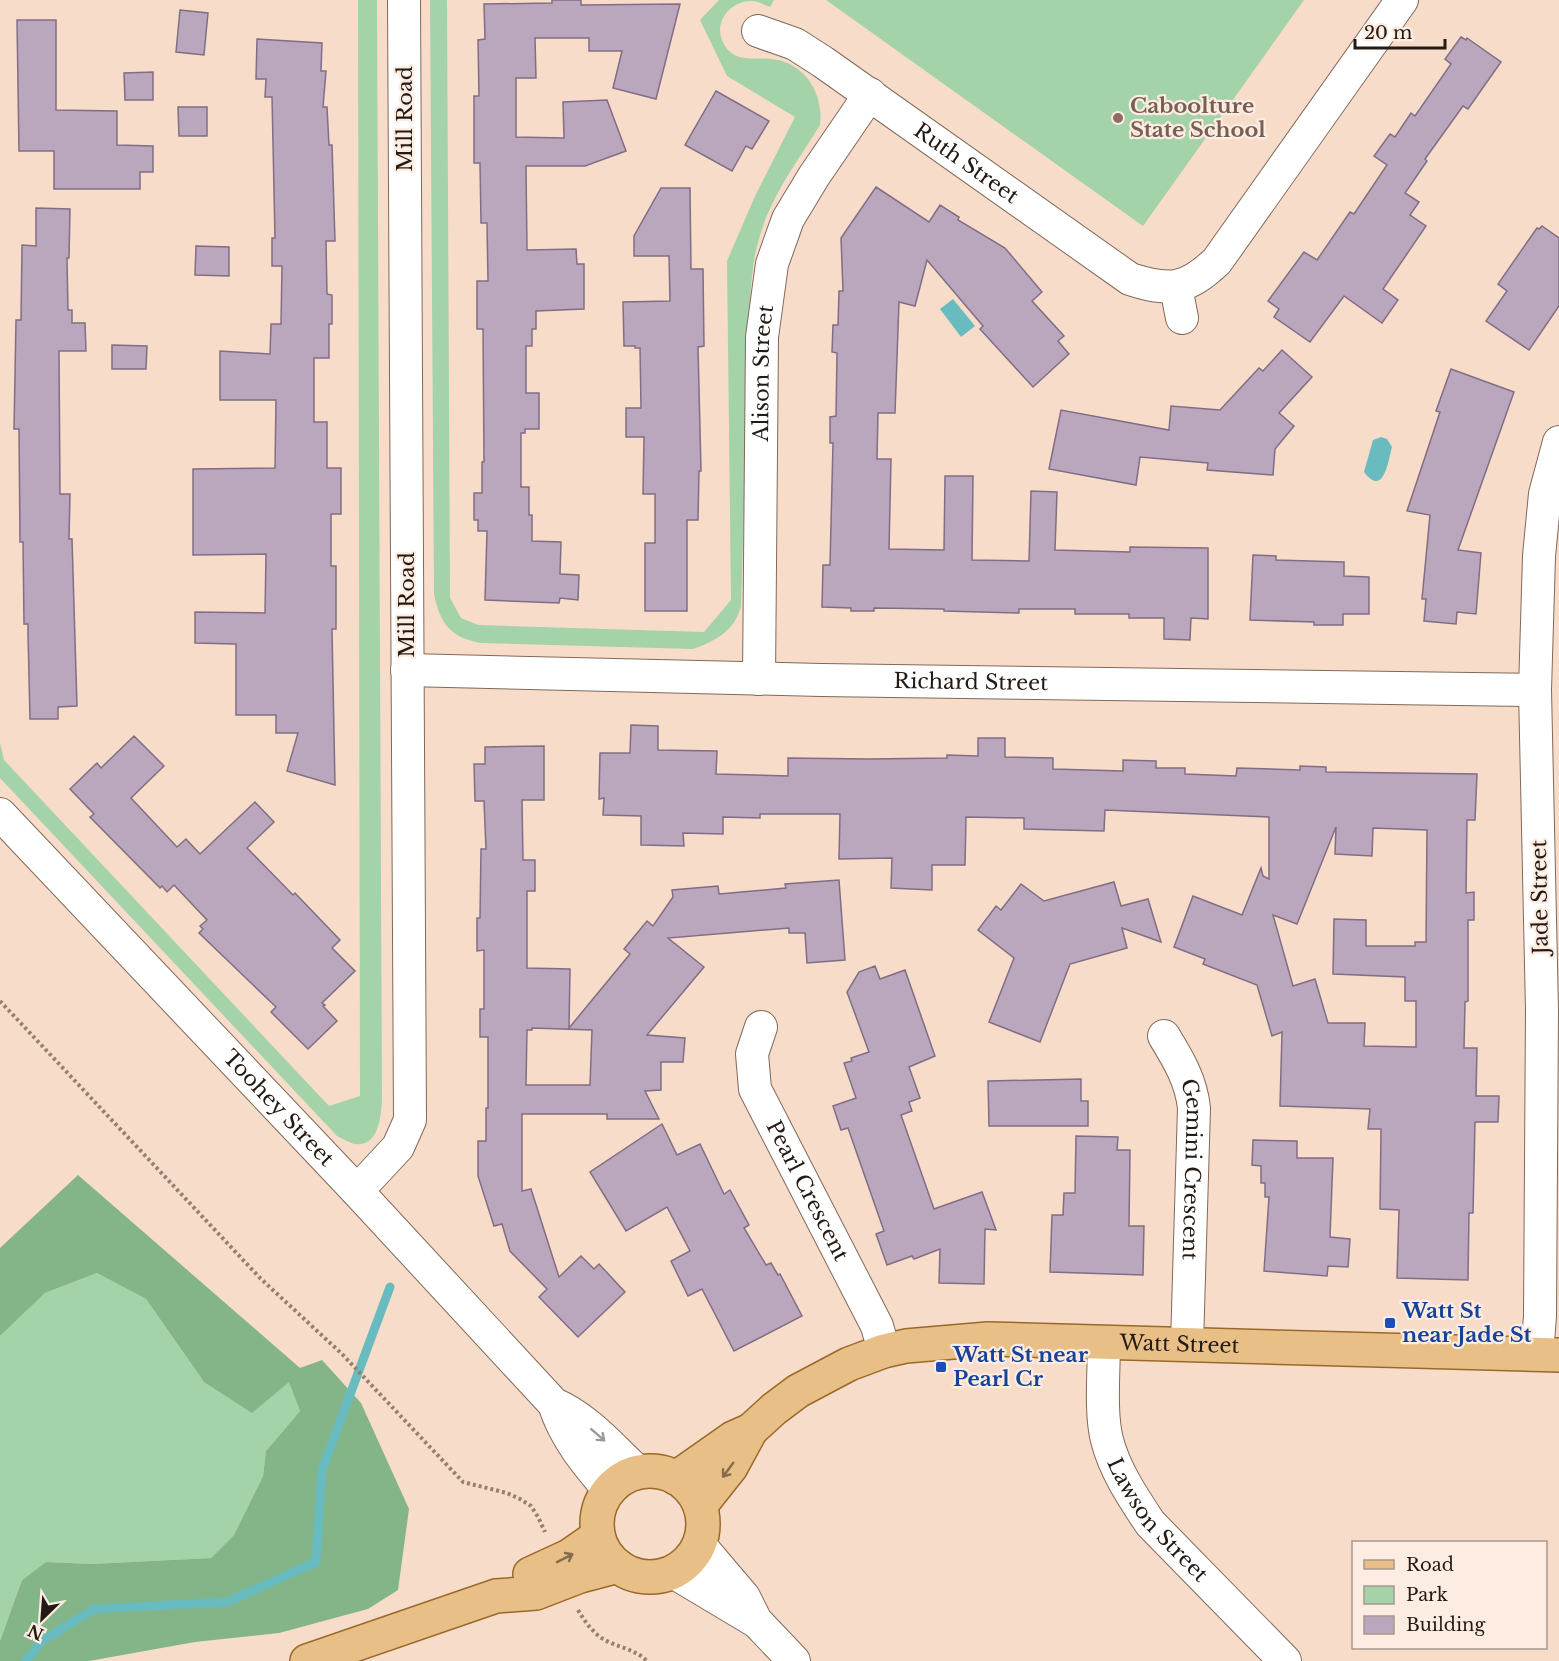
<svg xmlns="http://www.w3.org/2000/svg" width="1559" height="1661" font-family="'Libre Baskerville',serif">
<rect width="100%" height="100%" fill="#f8dcca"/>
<g fill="#a4d2a9">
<path d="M 358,0 L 377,0 L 382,1100 C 381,1116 379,1147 355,1144 C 349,1143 342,1138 337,1136 L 0,778 L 0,743 L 4,760 L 329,1106 L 360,1096 Z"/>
<path d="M 430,0 L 447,0 L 450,598 L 461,618 L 478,625 L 704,632 L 731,600 L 727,261 L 755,196 L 795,117 L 727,76 L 700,20 L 719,0 L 774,0 L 770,7 C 764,5 758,1 752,1 C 729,0 711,25 725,46 C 736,63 754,57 771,59 C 805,62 824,94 820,125 C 798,161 770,197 759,239 C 753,258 752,278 750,298 L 741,606 C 735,631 715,641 693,649 L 480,643 C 450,637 440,623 434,594 Z"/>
<path d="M 826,0 L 1304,0 L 1143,226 Z"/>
<path d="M 97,1273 L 146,1299 L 204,1382 L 289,1381 L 300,1411 L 266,1451 L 263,1476 L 234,1535 L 211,1558 L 92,1564 L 46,1562 L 22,1580 L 0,1641 L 0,1336 L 45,1293 Z"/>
</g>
<path fill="#83b589" d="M 78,1175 L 300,1368 L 322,1360 L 361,1403 L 409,1509 L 398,1590 L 368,1609 L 279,1633 L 195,1642 L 89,1661 L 0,1661 L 0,1641 L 22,1580 L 46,1562 L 92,1564 L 211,1558 L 234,1535 L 263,1476 L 266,1451 L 300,1411 L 289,1382 L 252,1413 L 204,1382 L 146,1299 L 97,1273 L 45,1293 L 0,1336 L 0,1248 Z"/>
<g fill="#68bcbf">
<path d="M 953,299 L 975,326 L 961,337 L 940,309 Z"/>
<path d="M 1381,437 L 1387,439 L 1392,447 C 1388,461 1384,498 1364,472 L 1373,440 Z"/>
</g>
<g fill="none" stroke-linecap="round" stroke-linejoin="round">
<path stroke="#68bcbf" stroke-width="9" d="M 26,1661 L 42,1641 L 94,1609 L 227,1602 L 316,1562 L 322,1470 L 390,1287"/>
</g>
<g fill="#baa6bd" stroke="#816e84" stroke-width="1.5" fill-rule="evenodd">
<path d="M 552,0 L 581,0 L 581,5 L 680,4 L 656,99 L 613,88 L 622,51 L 589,51 L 589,38 L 535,38 L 536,78 L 516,78 L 516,137 L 564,138 L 563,102 L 607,100 L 626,151 L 585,166 L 526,166 L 527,250 L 576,249 L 577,264 L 584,264 L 584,309 L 536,311 L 536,329 L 532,329 L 532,346 L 526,346 L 526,393 L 539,393 L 539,429 L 525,429 L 525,433 L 521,433 L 521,487 L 529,487 L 529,515 L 532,515 L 532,541 L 561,542 L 560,574 L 579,575 L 578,600 L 560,598 L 559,603 L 485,600 L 487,531 L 478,531 L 478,520 L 474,520 L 474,493 L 482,493 L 482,462 L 484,462 L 483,329 L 477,329 L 477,281 L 488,281 L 487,223 L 481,223 L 480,163 L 474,163 L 474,96 L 479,96 L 478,40 L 485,39 L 484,4 L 552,3 Z"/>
<path d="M 180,10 L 208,13 L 204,55 L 176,52 Z"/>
<path d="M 17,20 L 56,20 L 56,110 L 117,111 L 117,145 L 153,146 L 153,172 L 140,172 L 140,189 L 54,189 L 54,151 L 19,151 Z"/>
<path d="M 1461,37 L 1466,40 L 1467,38 L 1501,62 L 1468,109 L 1463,106 L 1425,159 L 1427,161 L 1405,193 L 1419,202 L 1410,215 L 1426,226 L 1383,289 L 1398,300 L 1382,323 L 1344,296 L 1310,342 L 1274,317 L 1279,309 L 1268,301 L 1304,252 L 1317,260 L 1350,212 L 1354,214 L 1387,165 L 1374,156 L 1390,134 L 1395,137 L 1411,113 L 1415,116 L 1451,64 L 1445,59 Z"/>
<path d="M 257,39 L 322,43 L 321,71 L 326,71 L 323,107 L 327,107 L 329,145 L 332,145 L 335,241 L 326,241 L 327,294 L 332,295 L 332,324 L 329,324 L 329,358 L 314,358 L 314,422 L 327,422 L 327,468 L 341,468 L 341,514 L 331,514 L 331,566 L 336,566 L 336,629 L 332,629 L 335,785 L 287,771 L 298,733 L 276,733 L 276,715 L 236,715 L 236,644 L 195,643 L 195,612 L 265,613 L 266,554 L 193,555 L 193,469 L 275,468 L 276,400 L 220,400 L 220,351 L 270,354 L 271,324 L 281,324 L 282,266 L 272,266 L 272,238 L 275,238 L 272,97 L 265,97 L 266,79 L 256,79 Z"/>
<path d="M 153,72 L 153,100 L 125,100 L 124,73 Z"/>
<path d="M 716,91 L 769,121 L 752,149 L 746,146 L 732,171 L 685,145 Z"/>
<path d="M 178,107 L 207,107 L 207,136 L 179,136 Z"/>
<path d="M 876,187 L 929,222 L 940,205 L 959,217 L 958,220 L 1005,248 L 1042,292 L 1032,301 L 1064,336 L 1058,341 L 1069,354 L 1033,387 L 980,329 L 983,326 L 927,260 L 915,306 L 899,302 L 895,413 L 878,413 L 877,459 L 891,459 L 889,549 L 944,550 L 945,476 L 973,476 L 972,560 L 1029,561 L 1031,491 L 1057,492 L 1055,550 L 1130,552 L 1130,547 L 1208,548 L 1208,619 L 1191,618 L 1190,640 L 1164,639 L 1164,618 L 1129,618 L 1129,614 L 1075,614 L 1075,609 L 1019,609 L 1019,613 L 944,611 L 944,609 L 874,608 L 874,611 L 851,611 L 851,608 L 822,607 L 823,565 L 830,565 L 833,443 L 830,443 L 830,417 L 836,416 L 837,353 L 832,352 L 833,325 L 838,325 L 839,291 L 843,291 L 841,238 Z"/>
<path d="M 661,188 L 690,188 L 691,269 L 703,269 L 704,346 L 698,347 L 701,471 L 699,471 L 698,520 L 687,520 L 687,611 L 645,611 L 645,543 L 655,543 L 655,494 L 643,494 L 644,437 L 626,437 L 626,408 L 641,408 L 640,348 L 635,348 L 635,346 L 624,346 L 623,302 L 670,301 L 669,256 L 634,256 L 634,236 Z"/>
<path d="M 36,208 L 70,209 L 69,258 L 67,258 L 68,310 L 72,310 L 72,323 L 85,323 L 86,351 L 59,351 L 60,494 L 70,494 L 69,539 L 72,539 L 77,706 L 58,707 L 58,719 L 30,719 L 28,634 L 28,624 L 24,624 L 23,542 L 20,542 L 19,429 L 14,429 L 16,320 L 21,320 L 22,245 L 36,246 Z"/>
<path d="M 1542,226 L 1559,238 L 1559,306 L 1529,350 L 1486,321 L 1507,291 L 1498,284 L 1537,228 L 1539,229 Z"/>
<path d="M 196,246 L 229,247 L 229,276 L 195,275 Z"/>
<path d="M 112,345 L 147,346 L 146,369 L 112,369 Z"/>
<path d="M 1282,350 L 1312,377 L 1279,413 L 1294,426 L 1275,449 L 1273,475 L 1207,470 L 1208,463 L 1140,457 L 1136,485 L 1049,469 L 1061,410 L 1169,430 L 1171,406 L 1220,410 L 1259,368 L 1263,371 Z"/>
<path d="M 1451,369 L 1514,392 L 1458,550 L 1481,553 L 1476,614 L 1457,612 L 1456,624 L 1424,621 L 1426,599 L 1422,599 L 1430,515 L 1407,511 L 1440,412 L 1436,411 Z"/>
<path d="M 1253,555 L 1276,556 L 1276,560 L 1344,562 L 1344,576 L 1369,577 L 1369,614 L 1343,614 L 1343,625 L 1314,625 L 1314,622 L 1250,620 Z"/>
<path d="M 631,725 L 658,726 L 658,750 L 717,751 L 716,774 L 788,776 L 788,758 L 869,759 L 947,758 L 947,755 L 978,756 L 978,738 L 1005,738 L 1005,757 L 1053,758 L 1053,769 L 1123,771 L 1123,760 L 1156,761 L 1156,768 L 1185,768 L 1185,774 L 1236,776 L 1237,768 L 1300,770 L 1300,766 L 1326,767 L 1326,772 L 1477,774 L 1475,820 L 1467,820 L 1466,893 L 1474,892 L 1474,920 L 1468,920 L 1468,1001 L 1465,1002 L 1464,1048 L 1477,1048 L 1476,1096 L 1499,1096 L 1498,1122 L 1475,1122 L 1473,1213 L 1469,1213 L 1468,1280 L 1397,1278 L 1399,1210 L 1380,1209 L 1381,1129 L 1368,1129 L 1370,1109 L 1280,1106 L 1282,1032 L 1272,1036 L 1257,985 L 1203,964 L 1205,959 L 1174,947 L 1193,896 L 1242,915 L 1261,868 L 1263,876 L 1269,879 L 1269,817 L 1105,810 L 1104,831 L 1024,829 L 1024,818 L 966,817 L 965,865 L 932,865 L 932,890 L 891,888 L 892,858 L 839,859 L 840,814 L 760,814 L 760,818 L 723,817 L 723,834 L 683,833 L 684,846 L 641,845 L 641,816 L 603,815 L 604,798 L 599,799 L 600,753 L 630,753 ZM 1336,827 L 1335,854 L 1372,856 L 1373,828 L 1427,830 L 1426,942 L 1415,942 L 1415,946 L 1366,946 L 1366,920 L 1334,919 L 1333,974 L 1405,977 L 1405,1001 L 1416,1001 L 1416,1047 L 1364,1046 L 1365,1023 L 1328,1023 L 1315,979 L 1293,986 L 1273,915 L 1297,924 Z"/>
<path d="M 134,736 L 164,766 L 131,798 L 177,847 L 186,839 L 200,854 L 255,802 L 274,822 L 247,848 L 293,895 L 295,893 L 340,940 L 332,948 L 355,971 L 322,1003 L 325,1005 L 323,1006 L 337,1021 L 308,1049 L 271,1012 L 276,1007 L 199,933 L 203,929 L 200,926 L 207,920 L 174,885 L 167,892 L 162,886 L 160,888 L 90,817 L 94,814 L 70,789 L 97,763 L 101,768 Z"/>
<path d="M 544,746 L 544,800 L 522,800 L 523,860 L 535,860 L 535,891 L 527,891 L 527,968 L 570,969 L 569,1028 L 630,954 L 624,949 L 647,921 L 653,926 L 673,897 L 672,890 L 718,886 L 719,894 L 786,888 L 785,884 L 839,880 L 845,960 L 807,963 L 805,933 L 789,933 L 789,928 L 668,938 L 704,967 L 647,1035 L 685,1038 L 683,1062 L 661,1062 L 661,1090 L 645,1091 L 659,1119 L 607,1119 L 607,1114 L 522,1114 L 522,1191 L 531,1189 L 559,1277 L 581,1256 L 594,1269 L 599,1264 L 625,1292 L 578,1337 L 539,1297 L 547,1289 L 510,1251 L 502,1224 L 494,1226 L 478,1176 L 478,1141 L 486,1141 L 486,1108 L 488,1108 L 488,1037 L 480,1037 L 480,1009 L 484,1009 L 484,950 L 477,951 L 477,918 L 480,918 L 481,849 L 486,849 L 484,801 L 475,801 L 474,764 L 485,764 L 485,747 ZM 532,1028 L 592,1030 L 590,1085 L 526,1085 L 527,1030 L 532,1030 Z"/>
<path d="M 1114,882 L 1121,906 L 1148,899 L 1161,942 L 1122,928 L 1127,948 L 1070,964 L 1040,1042 L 989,1022 L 1014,958 L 978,930 L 996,906 L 1001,910 L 1021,884 L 1044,901 Z"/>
<path d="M 875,966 L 880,979 L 905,970 L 935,1056 L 909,1067 L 920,1098 L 909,1102 L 912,1111 L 901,1115 L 934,1209 L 982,1192 L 996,1230 L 985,1229 L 984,1284 L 939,1283 L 940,1249 L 914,1259 L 912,1256 L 887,1265 L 876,1234 L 884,1231 L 848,1128 L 841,1130 L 833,1106 L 856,1098 L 844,1063 L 852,1061 L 851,1058 L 869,1052 L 847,992 L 859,972 Z"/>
<path d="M 1081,1079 L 1081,1101 L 1088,1101 L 1088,1126 L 989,1126 L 988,1081 Z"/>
<path d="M 662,1124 L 677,1155 L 700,1144 L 724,1194 L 730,1190 L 749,1225 L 744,1228 L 766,1265 L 771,1263 L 778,1275 L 780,1274 L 802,1316 L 734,1351 L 702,1289 L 688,1296 L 671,1261 L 690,1251 L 667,1207 L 626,1231 L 590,1172 Z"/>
<path d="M 1076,1136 L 1118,1137 L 1117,1150 L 1130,1150 L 1129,1226 L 1144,1226 L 1143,1275 L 1050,1272 L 1052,1215 L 1063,1215 L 1064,1193 L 1075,1193 Z"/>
<path d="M 1253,1140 L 1297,1141 L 1297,1158 L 1333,1158 L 1330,1237 L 1350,1239 L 1348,1267 L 1328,1266 L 1327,1276 L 1264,1271 L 1269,1197 L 1265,1197 L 1265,1183 L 1261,1183 L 1261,1166 L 1252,1165 Z"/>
</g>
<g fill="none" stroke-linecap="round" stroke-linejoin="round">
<defs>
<g id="minor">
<path id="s1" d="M 758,31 L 795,44 L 823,62 L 1130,279 C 1170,292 1187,290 1217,261 L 1402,0"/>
<path d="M 1176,287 L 1182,318"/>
<path id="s2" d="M 407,670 L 821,680 L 1535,690"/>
<path id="s3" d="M 759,679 L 762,337 L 772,264 L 788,219 L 814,176 L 870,94"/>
<path id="s4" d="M 0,814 L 357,1191 L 554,1404 C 587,1418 612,1448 638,1472"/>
<path id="s5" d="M 761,1027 L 752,1054 L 755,1089 L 877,1326 L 884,1351"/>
<path id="s6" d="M 1164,1036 C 1178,1059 1191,1080 1194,1108 L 1187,1344"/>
<path d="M 357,1191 L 398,1147 L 410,1120 L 404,0"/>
<path id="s7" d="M 1104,1342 C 1104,1371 1100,1413 1107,1440 C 1115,1471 1133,1497 1150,1523 L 1285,1661"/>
<path d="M 1537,1354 L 1540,1316 L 1542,1010 L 1535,690 L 1539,556 L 1545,494 L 1559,442"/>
<path d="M 554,1404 C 565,1438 586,1463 609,1490"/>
<path d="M 699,1544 L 744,1597 L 756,1621 L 794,1661"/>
<path d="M 673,1572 L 755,1621"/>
</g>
<g id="major">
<circle cx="650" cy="1524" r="53"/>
<path id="s8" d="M 676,1478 L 733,1438 L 751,1430 L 774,1409 L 798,1391 L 849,1364 L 884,1351 L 906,1346 L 988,1339 L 1559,1355"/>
<path d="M 700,1506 L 731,1467 L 751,1430"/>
<path d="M 530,1574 L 569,1556 L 598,1536"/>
<path d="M 307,1661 L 496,1596 L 536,1593 L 580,1576 L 618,1566"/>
</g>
</defs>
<use href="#minor" stroke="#816959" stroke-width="34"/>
<use href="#major" stroke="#9a6929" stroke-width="36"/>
<g stroke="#938073" stroke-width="4" stroke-dasharray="3 3" stroke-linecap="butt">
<path d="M 0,1001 L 260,1278 L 342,1354 L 463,1482 L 507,1493 L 520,1499 L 531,1506 L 538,1517 L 545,1532"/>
<path d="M 578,1610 C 584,1620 590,1629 600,1637 C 614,1647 634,1648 647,1661"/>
</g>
<use href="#minor" stroke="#fff" stroke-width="32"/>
<use href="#major" stroke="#e8bf86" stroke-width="33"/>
</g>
<defs><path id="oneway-shaft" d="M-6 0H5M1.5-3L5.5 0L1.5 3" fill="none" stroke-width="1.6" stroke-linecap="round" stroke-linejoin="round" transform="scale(1.5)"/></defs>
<use stroke="#9c9895" href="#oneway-shaft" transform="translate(598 1435) rotate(41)"/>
<g stroke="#866c4d">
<use href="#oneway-shaft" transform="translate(728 1470) rotate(126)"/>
<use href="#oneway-shaft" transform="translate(565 1558) rotate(-27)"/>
</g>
<circle fill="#8d6e63" stroke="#fdece1" stroke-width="2" cx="1118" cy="118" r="6"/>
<g fill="#1a4fb4" stroke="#fdece1" stroke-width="2">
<rect x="1384" y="1317" width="12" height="12" rx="3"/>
<rect x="935" y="1361" width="12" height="12" rx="3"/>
</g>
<g text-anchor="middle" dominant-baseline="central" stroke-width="4.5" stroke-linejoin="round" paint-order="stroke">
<g font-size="21" font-weight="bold" fill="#785e54" stroke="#fdece1" text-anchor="start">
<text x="1130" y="106">Caboolture<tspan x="1130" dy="24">State School</tspan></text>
</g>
<g font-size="21" fill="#241a14" stroke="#fdece1">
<text transform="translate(405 119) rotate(-90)">Mill Road</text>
<text stroke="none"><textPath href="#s1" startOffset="248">Ruth Street</textPath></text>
<text stroke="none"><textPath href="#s3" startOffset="306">Alison Street</textPath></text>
<text transform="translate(407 605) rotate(-90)">Mill Road</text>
<text stroke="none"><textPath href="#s2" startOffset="564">Richard Street</textPath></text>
<text transform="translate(1540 897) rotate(-91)">Jade Street</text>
<text stroke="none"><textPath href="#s4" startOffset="405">Toohey Street</textPath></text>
<text stroke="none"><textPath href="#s6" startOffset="140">Gemini Crescent</textPath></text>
<text stroke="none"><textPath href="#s5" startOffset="178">Pearl Crescent</textPath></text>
<text stroke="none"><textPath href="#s8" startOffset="542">Watt Street</textPath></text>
<text stroke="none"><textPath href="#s7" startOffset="194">Lawson Street</textPath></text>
</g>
<g font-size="21" font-weight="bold" fill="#164399" stroke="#fdece1" text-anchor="start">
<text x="1402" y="1311">Watt St<tspan x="1402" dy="24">near Jade St</tspan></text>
<text x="953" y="1355">Watt St near<tspan x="953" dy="24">Pearl Cr</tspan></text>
</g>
</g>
<rect x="1352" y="1541" width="195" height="108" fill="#fdece1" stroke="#a6988f" stroke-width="1.5"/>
<rect x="1364" y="1560" width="30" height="9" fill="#e8bf86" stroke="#a6988f" stroke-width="1.5"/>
<text x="1406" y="1571" font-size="18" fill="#241a14">Road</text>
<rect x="1364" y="1586" width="30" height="18" fill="#a4d2a9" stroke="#a6988f" stroke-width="1.5"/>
<text x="1406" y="1601" font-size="18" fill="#241a14">Park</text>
<rect x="1364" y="1616" width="30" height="18" fill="#baa6bd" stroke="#a6988f" stroke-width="1.5"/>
<text x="1406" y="1631" font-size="18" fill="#241a14">Building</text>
<g transform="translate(42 1619) rotate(205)" stroke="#fdece1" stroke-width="4.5" paint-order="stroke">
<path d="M0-4.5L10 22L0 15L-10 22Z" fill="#241a14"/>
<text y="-9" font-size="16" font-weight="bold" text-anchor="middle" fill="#241a14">N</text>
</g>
<path d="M1355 39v9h90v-9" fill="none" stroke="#241a14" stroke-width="3"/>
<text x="1364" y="39" font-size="18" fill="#241a14" stroke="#fdece1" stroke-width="4.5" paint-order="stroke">20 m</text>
</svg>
